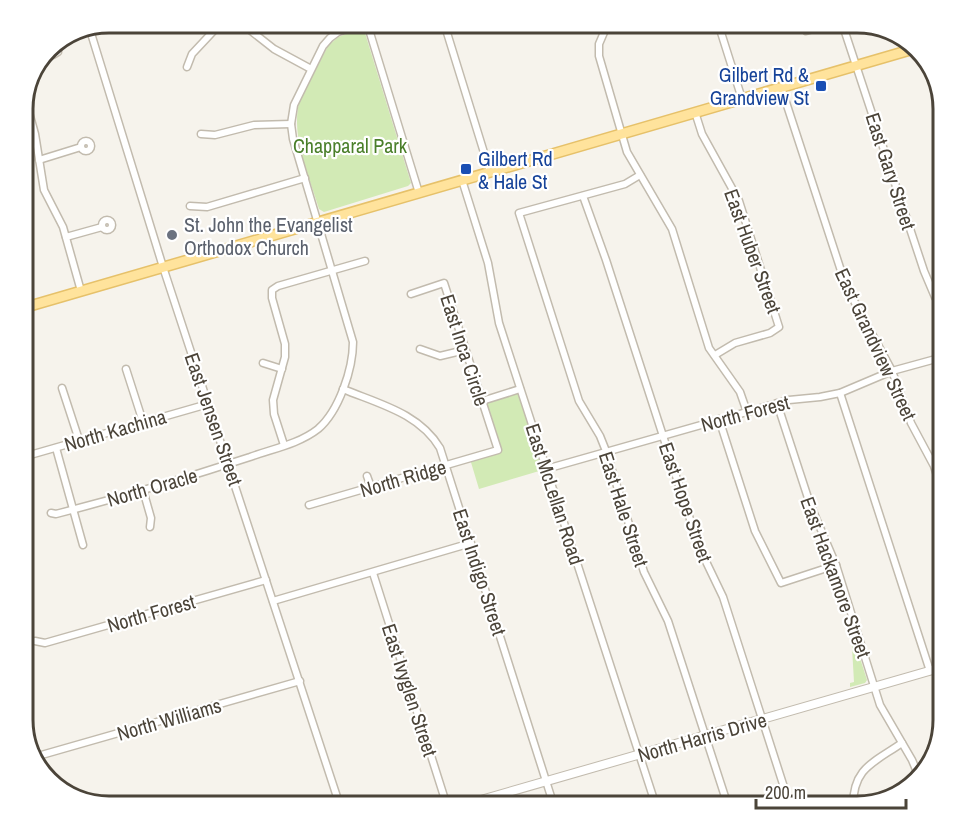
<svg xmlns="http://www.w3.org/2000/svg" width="966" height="829" font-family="'Archivo Narrow',sans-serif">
<rect width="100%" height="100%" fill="#f6f3ec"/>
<g fill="#d2eab5">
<path d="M 360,29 L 365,33 L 411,183 L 408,186 L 324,212 L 319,209 C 309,175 291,138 299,102 L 328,46 L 338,37 Z"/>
<path d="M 520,389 L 546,469 L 479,489 L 470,459 L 498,450 L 482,401 Z"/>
<path d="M 851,630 L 867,680 L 865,683 L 850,687 L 850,683 L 854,682 Z"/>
</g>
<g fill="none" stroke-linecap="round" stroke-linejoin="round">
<defs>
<g id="minor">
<path d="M 241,23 L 274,49 L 311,69"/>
<path d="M 367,23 L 419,193"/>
<path d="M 444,23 L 490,172"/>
<path d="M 608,23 L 599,44 L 599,56 L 627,152 L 672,229 L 709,348 L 740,392 L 747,412"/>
<path d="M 718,23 L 742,99"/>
<path d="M 842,23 L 924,271 L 935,297 L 943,308"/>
<path d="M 90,30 L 163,267 L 340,806"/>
<path d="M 806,31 L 836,23"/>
<path d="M 48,52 L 53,55 L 58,52 L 58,46 L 52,44"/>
<path d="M 187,67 L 192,54 L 221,23"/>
<path d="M 781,87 L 846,286 L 892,371 L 911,423 L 934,466 L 943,495"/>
<path d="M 25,98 L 35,134 L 44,190 L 63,227 L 81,291"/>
<path d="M 695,112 L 702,134 L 739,201 L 779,327 L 770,333 L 735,343 L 715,355"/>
<path d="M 201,134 L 215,135 L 254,125 L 291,124"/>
<circle cx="86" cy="146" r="5"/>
<path d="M 39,160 L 81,147"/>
<path d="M 640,175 L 625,184 L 519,213 L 579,401 L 600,436 L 606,451 L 644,572 L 668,621 L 728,806"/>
<path d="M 462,180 L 488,263 L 499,323 L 656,806"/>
<path d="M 583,196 L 606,260 L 699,547 L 723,597 L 790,806"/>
<path d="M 190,206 L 207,207 L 305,178"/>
<circle cx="107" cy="225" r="5"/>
<path d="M 66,237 L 102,227"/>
<path d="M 420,349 L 440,356 L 465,350"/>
<path d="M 263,363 L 282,369"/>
<path d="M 126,369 L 143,422"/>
<path d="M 62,388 L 79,440"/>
<path d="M 343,389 C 379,404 419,413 440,448 L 554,806"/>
<path d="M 840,393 L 930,671"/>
<path d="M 482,401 L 520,389"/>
<path d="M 777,403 L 810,504 L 836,565 L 880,705 L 912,760 L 920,779"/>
<path d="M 719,419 L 755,531 L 781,583 L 836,565"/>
<path d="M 284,445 L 274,414 L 273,400 L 285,357 L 285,344 L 272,298 L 272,290 L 278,286 L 365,261"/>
<path d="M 56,448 L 83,545"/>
<path d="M 23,457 L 208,404"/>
<path d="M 546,469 L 789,400 L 820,397 L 840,393 L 892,371 L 943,357"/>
<path d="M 367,476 L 371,487"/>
<path d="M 143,490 L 151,518 L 150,527"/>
<path d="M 309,505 L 498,450 L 444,283 L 411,294"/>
<path d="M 51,513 L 56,514 C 122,497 186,478 250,457 C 272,449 299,444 318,429 C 339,411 353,369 353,342 L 293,139 L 291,124 L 294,105 L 323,46 L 330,38 L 338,32 L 367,23"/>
<path d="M 373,573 L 447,806"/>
<path d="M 273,601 L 471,543"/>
<path d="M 35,641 L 45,643 L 266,580"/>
<path d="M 38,756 L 300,681"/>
<path d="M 853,806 C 853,768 873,763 902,743"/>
</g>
<path id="tertiary" d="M 460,806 L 943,667"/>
<path id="primary" d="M 23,308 L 917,48"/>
</defs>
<use href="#minor" stroke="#c2bbae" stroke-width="9"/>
<use href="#tertiary" stroke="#c2bbae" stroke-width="10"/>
<use href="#primary" stroke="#e6c16a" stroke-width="12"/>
<use href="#minor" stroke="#fff" stroke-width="6"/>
<use href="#tertiary" stroke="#fff" stroke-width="8"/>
<use href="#primary" stroke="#ffe39c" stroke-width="9"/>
</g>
<g fill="#1a4fb4" stroke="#fff" stroke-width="2">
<rect x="815" y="80" width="12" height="12" rx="3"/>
<rect x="460" y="163" width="12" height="12" rx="3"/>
</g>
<circle fill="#6b7280" stroke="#fff" stroke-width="2" cx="172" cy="235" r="6"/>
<g text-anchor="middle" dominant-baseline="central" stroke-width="4.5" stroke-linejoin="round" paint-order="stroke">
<g font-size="20" fill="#164399" stroke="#fff" text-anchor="end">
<text x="809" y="74">Gilbert Rd &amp;<tspan x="809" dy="23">Grandview St</tspan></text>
<text x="478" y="158" text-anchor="start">Gilbert Rd<tspan x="478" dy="23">&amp; Hale St</tspan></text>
</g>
<g font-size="20" fill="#4a7f2a" stroke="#fff">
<text x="350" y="145">Chapparal Park</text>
</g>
<g font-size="20" fill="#4b4439" stroke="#fff">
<text transform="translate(891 171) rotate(72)">East Gary Street</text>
<text transform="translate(753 251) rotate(70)">East Huber Street</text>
<text transform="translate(876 344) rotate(65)">East Grandview Street</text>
<text transform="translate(465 350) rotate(72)">East Inca Circle</text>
<text transform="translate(745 413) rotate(-15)">North Forest</text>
<text transform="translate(214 419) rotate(71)">East Jensen Street</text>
<text transform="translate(115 430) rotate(-16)">North Kachina</text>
<text transform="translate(403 478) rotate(-16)">North Ridge</text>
<text transform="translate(152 487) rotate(-16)">North Oracle</text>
<text transform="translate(555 494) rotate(72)">East McLellan Road</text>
<text transform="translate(686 502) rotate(71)">East Hope Street</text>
<text transform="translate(624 509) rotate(72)">East Hale Street</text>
<text transform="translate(480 572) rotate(72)">East Indigo Street</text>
<text transform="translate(836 577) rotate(70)">East Hackamore Street</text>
<text transform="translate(151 613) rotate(-16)">North Forest</text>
<text transform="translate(410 690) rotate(72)">East Ivyglen Street</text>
<text transform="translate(169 719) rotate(-16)">North Williams</text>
<text transform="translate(702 737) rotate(-16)">North Harris Drive</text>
</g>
<g font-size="20" fill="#5b616d" stroke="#fff" text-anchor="start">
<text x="184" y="224">St. John the Evangelist<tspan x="184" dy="23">Orthodox Church</tspan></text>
</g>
</g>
<path d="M0 0H966V829H0ZM109 33H857A76 76 0 0 1 933 109V720A76 76 0 0 1 857 796H109A76 76 0 0 1 33 720V109A76 76 0 0 1 109 33Z" fill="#fff" fill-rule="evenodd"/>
<path fill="none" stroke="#4b4439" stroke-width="3" d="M109 33H857A76 76 0 0 1 933 109V720A76 76 0 0 1 857 796H109A76 76 0 0 1 33 720V109A76 76 0 0 1 109 33Z"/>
<path d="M756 799v9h150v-9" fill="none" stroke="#4b4439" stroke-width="3"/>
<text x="765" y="799" font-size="18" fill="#4b4439" stroke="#ffffff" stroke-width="4.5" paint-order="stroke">200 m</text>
</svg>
